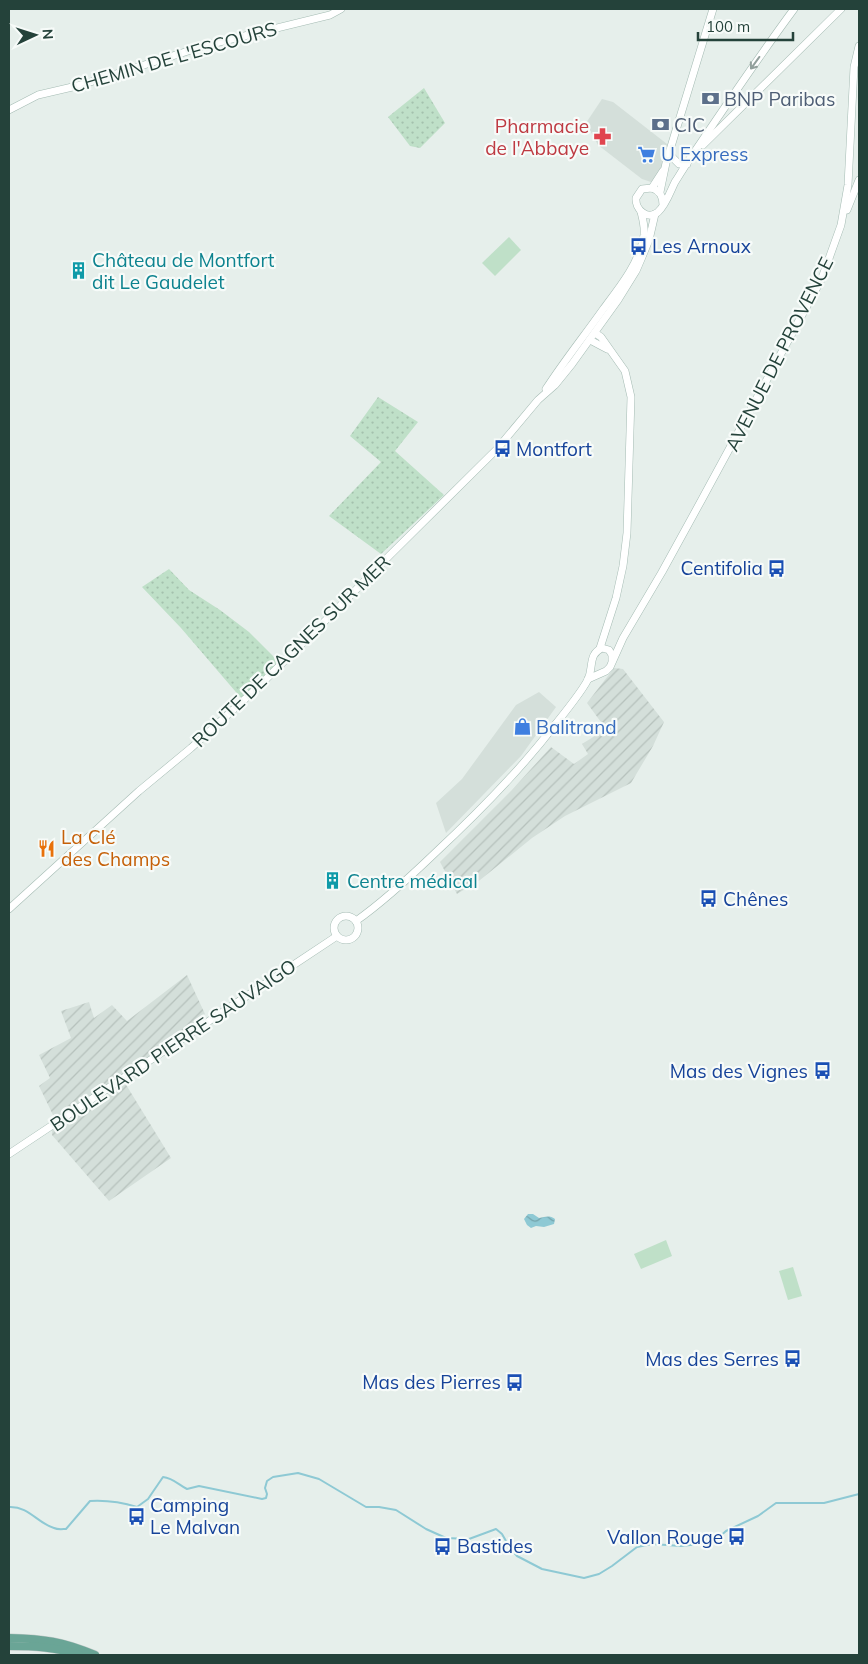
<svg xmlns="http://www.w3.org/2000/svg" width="868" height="1664" font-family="Mulish,sans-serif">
<defs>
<pattern id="industrial-furrows" width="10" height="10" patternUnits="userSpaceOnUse" patternTransform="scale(1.25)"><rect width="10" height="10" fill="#d4dfda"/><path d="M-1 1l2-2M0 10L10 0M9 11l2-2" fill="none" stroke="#b6c1bc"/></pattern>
<pattern id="grass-dots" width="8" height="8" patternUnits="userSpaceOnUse" patternTransform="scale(1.25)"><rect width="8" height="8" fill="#bfe0c8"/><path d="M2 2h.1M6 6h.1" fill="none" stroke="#a4c1ad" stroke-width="1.8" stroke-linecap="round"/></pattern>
<pattern id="water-waves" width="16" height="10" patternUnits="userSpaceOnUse" patternTransform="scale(1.25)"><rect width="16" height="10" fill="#8ec9d4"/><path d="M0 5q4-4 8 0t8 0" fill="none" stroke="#74a5ad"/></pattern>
</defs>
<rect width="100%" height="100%" fill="#e6efeb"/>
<g fill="#d4dfda">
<path d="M 602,99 L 613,102 L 667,144 L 661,171 L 651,182 L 642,179 L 598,145 L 586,123 Z"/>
<path d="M 539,692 L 556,707 L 521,756 L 446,833 L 436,803 L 462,779 L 516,705 Z"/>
</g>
<g fill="url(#industrial-furrows)">
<path d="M 614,668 L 623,669 L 664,722 L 653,746 L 631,783 L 565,816 L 532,838 L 480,880 L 457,894 L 440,862 L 512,790 L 551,747 L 574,764 L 588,754 L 582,744 L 606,729 L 587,703 Z"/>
<path d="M 187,975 L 205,1014 L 125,1083 L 171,1158 L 109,1201 L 52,1135 L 53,1115 L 39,1086 L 50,1078 L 39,1055 L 71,1038 L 61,1011 L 89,1002 L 94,1018 L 112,1005 L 127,1021 Z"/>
</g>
<g fill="url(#grass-dots)">
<path d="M 424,88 L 445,123 L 420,148 L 410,146 L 388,117 Z"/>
<path d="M 378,397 L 418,422 L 395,451 L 444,495 L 381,554 L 329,516 L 381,462 L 350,436 Z"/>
<path d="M 169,569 L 189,590 L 220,610 L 249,632 L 277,660 L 275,666 L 241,698 L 181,628 L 142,587 Z"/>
</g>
<g fill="#bfe0c8">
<path d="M 509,237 L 521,250 L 495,276 L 482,263 Z"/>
<path d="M 666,1240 L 672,1256 L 641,1269 L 634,1254 Z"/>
<path d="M 793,1267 L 802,1296 L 788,1300 L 779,1271 Z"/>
</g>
<path fill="url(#water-waves)" d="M 528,1214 L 533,1214 L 539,1218 C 546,1217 549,1215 555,1219 L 554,1224 L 544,1227 L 536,1226 L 531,1228 L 527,1225 L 524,1219 Z"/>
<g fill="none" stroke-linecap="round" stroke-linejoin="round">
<path stroke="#8ec9d4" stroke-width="2" d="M 9,1507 C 29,1506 37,1523 54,1528 C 58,1530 63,1529 66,1529 L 90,1501 C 106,1500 121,1502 137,1507 L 148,1499 L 163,1477 C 173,1478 179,1485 187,1489 L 199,1486 L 262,1499 L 266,1498 L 267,1494 L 265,1488 L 267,1481 L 273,1477 L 298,1473 L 319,1479 L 366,1507 L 379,1507 L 396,1510 L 426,1529 L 446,1538 L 469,1539 L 496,1529 L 502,1534 L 510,1548 L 517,1556 L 542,1569 L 584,1578 L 599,1574 L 612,1566 L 637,1547 L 652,1544 L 681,1546 L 700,1544 L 718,1538 L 726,1531 L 758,1516 L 776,1503 L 824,1503 L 859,1494"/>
<defs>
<g id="secondary">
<path d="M 9,110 L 38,95 L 81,85 L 207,45 L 330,15 L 341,9"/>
<path d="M 703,145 L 841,9"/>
<path d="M 670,151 L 672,157 L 679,164 L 687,164"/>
<path d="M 652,188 L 663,171"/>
<path d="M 660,192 L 666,163 L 713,9"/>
<path d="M 663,205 C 663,196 660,191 652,188 L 642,189 L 636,198 C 635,209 647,221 658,212 C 666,205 670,192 675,182 C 679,176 683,169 687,163 C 722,111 757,59 794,9"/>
<path d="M 847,210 L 859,180"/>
<path d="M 595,333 L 601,337 L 625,371 L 631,397 L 627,533 L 623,566 L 616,598 L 600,648"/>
<path d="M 590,340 L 607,349"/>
<path d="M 546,389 C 564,361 585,335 604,308 C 620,287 640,262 644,235 C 645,227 643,220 641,212"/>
<path d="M 588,679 L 606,671 L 610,667 L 623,638 L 662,572 L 701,501 L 822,278 L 841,225 L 848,185 L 854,67 L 859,46"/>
<path d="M 9,909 L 139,791 L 191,748 L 257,688 L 337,609 L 390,555 L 497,449 L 538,400 L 555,385 L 572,364 L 618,300 L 636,271 L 642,257 L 649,240 L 655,214"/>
<circle cx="346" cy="928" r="12"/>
<path d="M 356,921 C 383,902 410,877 434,854 C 477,814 518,773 554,726 C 562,716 585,688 589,677 C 593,665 589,654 602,648 L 609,650 L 612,655 L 612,660"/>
<path d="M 9,1154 L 337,936"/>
</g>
<g id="primary">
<path d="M 9,1638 C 44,1639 62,1641 95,1655"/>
<path d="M 9,1646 C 33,1646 56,1647 79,1655"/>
</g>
</defs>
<use href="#secondary" stroke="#a4bbb3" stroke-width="8"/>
<use href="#primary" stroke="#c2cac8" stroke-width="9"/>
<use href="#secondary" stroke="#fff" stroke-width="7"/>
<use href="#primary" stroke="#6aa596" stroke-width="8"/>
</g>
<defs><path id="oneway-shaft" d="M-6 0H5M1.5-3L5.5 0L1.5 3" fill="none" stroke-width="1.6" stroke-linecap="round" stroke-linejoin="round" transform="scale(1.25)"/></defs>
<use stroke="#92a09c" href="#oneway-shaft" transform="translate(755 63) rotate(126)"/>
<defs>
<symbol id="bank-bare" viewBox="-9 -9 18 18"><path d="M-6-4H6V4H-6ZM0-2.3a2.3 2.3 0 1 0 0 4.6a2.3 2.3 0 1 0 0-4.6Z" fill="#5c6f8a" stroke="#f7fbf9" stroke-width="2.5" paint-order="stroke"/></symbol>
<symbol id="pharmacy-bare" viewBox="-9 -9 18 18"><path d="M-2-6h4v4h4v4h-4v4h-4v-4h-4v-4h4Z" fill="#e0444e" stroke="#f7fbf9" stroke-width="2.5" paint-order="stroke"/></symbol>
<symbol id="supermarket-bare" viewBox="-9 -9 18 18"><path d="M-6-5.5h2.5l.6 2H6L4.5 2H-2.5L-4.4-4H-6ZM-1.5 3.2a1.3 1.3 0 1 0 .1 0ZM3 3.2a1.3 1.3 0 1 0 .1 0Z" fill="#3f7fe0" stroke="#f7fbf9" stroke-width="2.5" paint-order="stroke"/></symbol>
<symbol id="bus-bare" viewBox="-9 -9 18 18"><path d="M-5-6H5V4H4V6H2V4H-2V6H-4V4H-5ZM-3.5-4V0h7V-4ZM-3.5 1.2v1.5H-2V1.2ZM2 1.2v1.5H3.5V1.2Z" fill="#1a4fb4" stroke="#f7fbf9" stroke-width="2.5" paint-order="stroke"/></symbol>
<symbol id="building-bare" viewBox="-9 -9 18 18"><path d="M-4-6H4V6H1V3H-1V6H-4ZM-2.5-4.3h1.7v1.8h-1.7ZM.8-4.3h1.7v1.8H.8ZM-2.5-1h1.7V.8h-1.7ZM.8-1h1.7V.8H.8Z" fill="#0f9aa8" stroke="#f7fbf9" stroke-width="2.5" paint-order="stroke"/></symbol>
<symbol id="shop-bare" viewBox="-9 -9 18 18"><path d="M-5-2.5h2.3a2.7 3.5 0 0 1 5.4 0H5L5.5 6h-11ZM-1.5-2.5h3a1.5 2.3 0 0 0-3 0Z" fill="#3f7fe0" stroke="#f7fbf9" stroke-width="2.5" paint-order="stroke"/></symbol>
<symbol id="restaurant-bare" viewBox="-9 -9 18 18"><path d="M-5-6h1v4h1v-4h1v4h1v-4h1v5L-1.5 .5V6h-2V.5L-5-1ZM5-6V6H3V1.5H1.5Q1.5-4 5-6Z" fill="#e8710a" stroke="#f7fbf9" stroke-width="2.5" paint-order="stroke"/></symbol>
</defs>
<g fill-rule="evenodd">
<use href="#bank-bare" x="698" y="86" width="25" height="25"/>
<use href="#bank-bare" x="648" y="112" width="25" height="25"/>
<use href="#pharmacy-bare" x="590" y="124" width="25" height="25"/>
<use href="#supermarket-bare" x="634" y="142" width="25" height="25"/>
<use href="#bus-bare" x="626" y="234" width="25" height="25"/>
<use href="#building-bare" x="66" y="258" width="25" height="25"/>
<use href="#bus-bare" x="490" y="436" width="25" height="25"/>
<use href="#bus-bare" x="764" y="556" width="25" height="25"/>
<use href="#shop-bare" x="510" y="714" width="25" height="25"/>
<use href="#restaurant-bare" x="34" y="836" width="25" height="25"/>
<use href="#building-bare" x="320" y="868" width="25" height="25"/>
<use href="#bus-bare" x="696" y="886" width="25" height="25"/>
<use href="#bus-bare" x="810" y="1058" width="25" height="25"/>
<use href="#bus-bare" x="780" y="1346" width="25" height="25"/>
<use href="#bus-bare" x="502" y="1370" width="25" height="25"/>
<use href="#bus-bare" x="124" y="1504" width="25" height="25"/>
<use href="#bus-bare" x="724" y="1524" width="25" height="25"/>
<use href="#bus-bare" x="430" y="1534" width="25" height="25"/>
</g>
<g text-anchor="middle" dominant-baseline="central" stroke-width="4.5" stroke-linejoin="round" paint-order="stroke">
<g font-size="19" fill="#24423a" stroke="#f7fbf9">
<text transform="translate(174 57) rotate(-16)">CHEMIN DE L'ESCOURS</text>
<text transform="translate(779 354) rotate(-63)">AVENUE DE PROVENCE</text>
<text transform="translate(291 651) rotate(-44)">ROUTE DE CAGNES SUR MER</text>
<text transform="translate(173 1045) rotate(-34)">BOULEVARD PIERRE SAUVAIGO</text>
</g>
<g font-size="19" fill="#4e5e75" stroke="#f7fbf9" text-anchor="start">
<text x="724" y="99">BNP Paribas</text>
<text x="674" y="125">CIC</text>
</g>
<g font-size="19" fill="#be3a42" stroke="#f7fbf9" text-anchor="end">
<text x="589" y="126">Pharmacie<tspan x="589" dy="22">de l'Abbaye</tspan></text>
</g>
<g font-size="19" fill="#366cbe" stroke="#f7fbf9" text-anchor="start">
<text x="661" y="154">U Express</text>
<text x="536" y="727">Balitrand</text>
</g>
<g font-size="19" fill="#164399" stroke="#f7fbf9" text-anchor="start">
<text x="652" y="246">Les Arnoux</text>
<text x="516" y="449">Montfort</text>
<text x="763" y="568" text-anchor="end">Centifolia</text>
<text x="723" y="899">Chênes</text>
<text x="808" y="1071" text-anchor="end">Mas des Vignes</text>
<text x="779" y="1359" text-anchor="end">Mas des Serres</text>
<text x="501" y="1382" text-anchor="end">Mas des Pierres</text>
<text x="150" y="1505">Camping<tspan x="150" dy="22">Le Malvan</tspan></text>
<text x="723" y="1537" text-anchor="end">Vallon Rouge</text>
<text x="457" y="1546">Bastides</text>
</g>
<g font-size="19" fill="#0d838f" stroke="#f7fbf9" text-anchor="start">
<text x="92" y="260">Château de Montfort<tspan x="92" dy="22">dit Le Gaudelet</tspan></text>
<text x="347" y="881">Centre médical</text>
</g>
<g font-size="19" fill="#c56008" stroke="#f7fbf9" text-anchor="start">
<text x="61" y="837">La Clé<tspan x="61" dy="22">des Champs</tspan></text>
</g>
</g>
<rect width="868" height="1664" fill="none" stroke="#24423a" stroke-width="20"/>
<g transform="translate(35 35) rotate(86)" stroke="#f7fbf9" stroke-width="4" paint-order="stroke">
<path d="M0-4L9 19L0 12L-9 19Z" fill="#24423a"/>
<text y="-8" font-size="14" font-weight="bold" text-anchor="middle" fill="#24423a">N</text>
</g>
<path d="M698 32v8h95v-8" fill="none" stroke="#24423a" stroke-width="2.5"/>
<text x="706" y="32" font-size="15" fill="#24423a" stroke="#f7fbf9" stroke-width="4" paint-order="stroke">100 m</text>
</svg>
